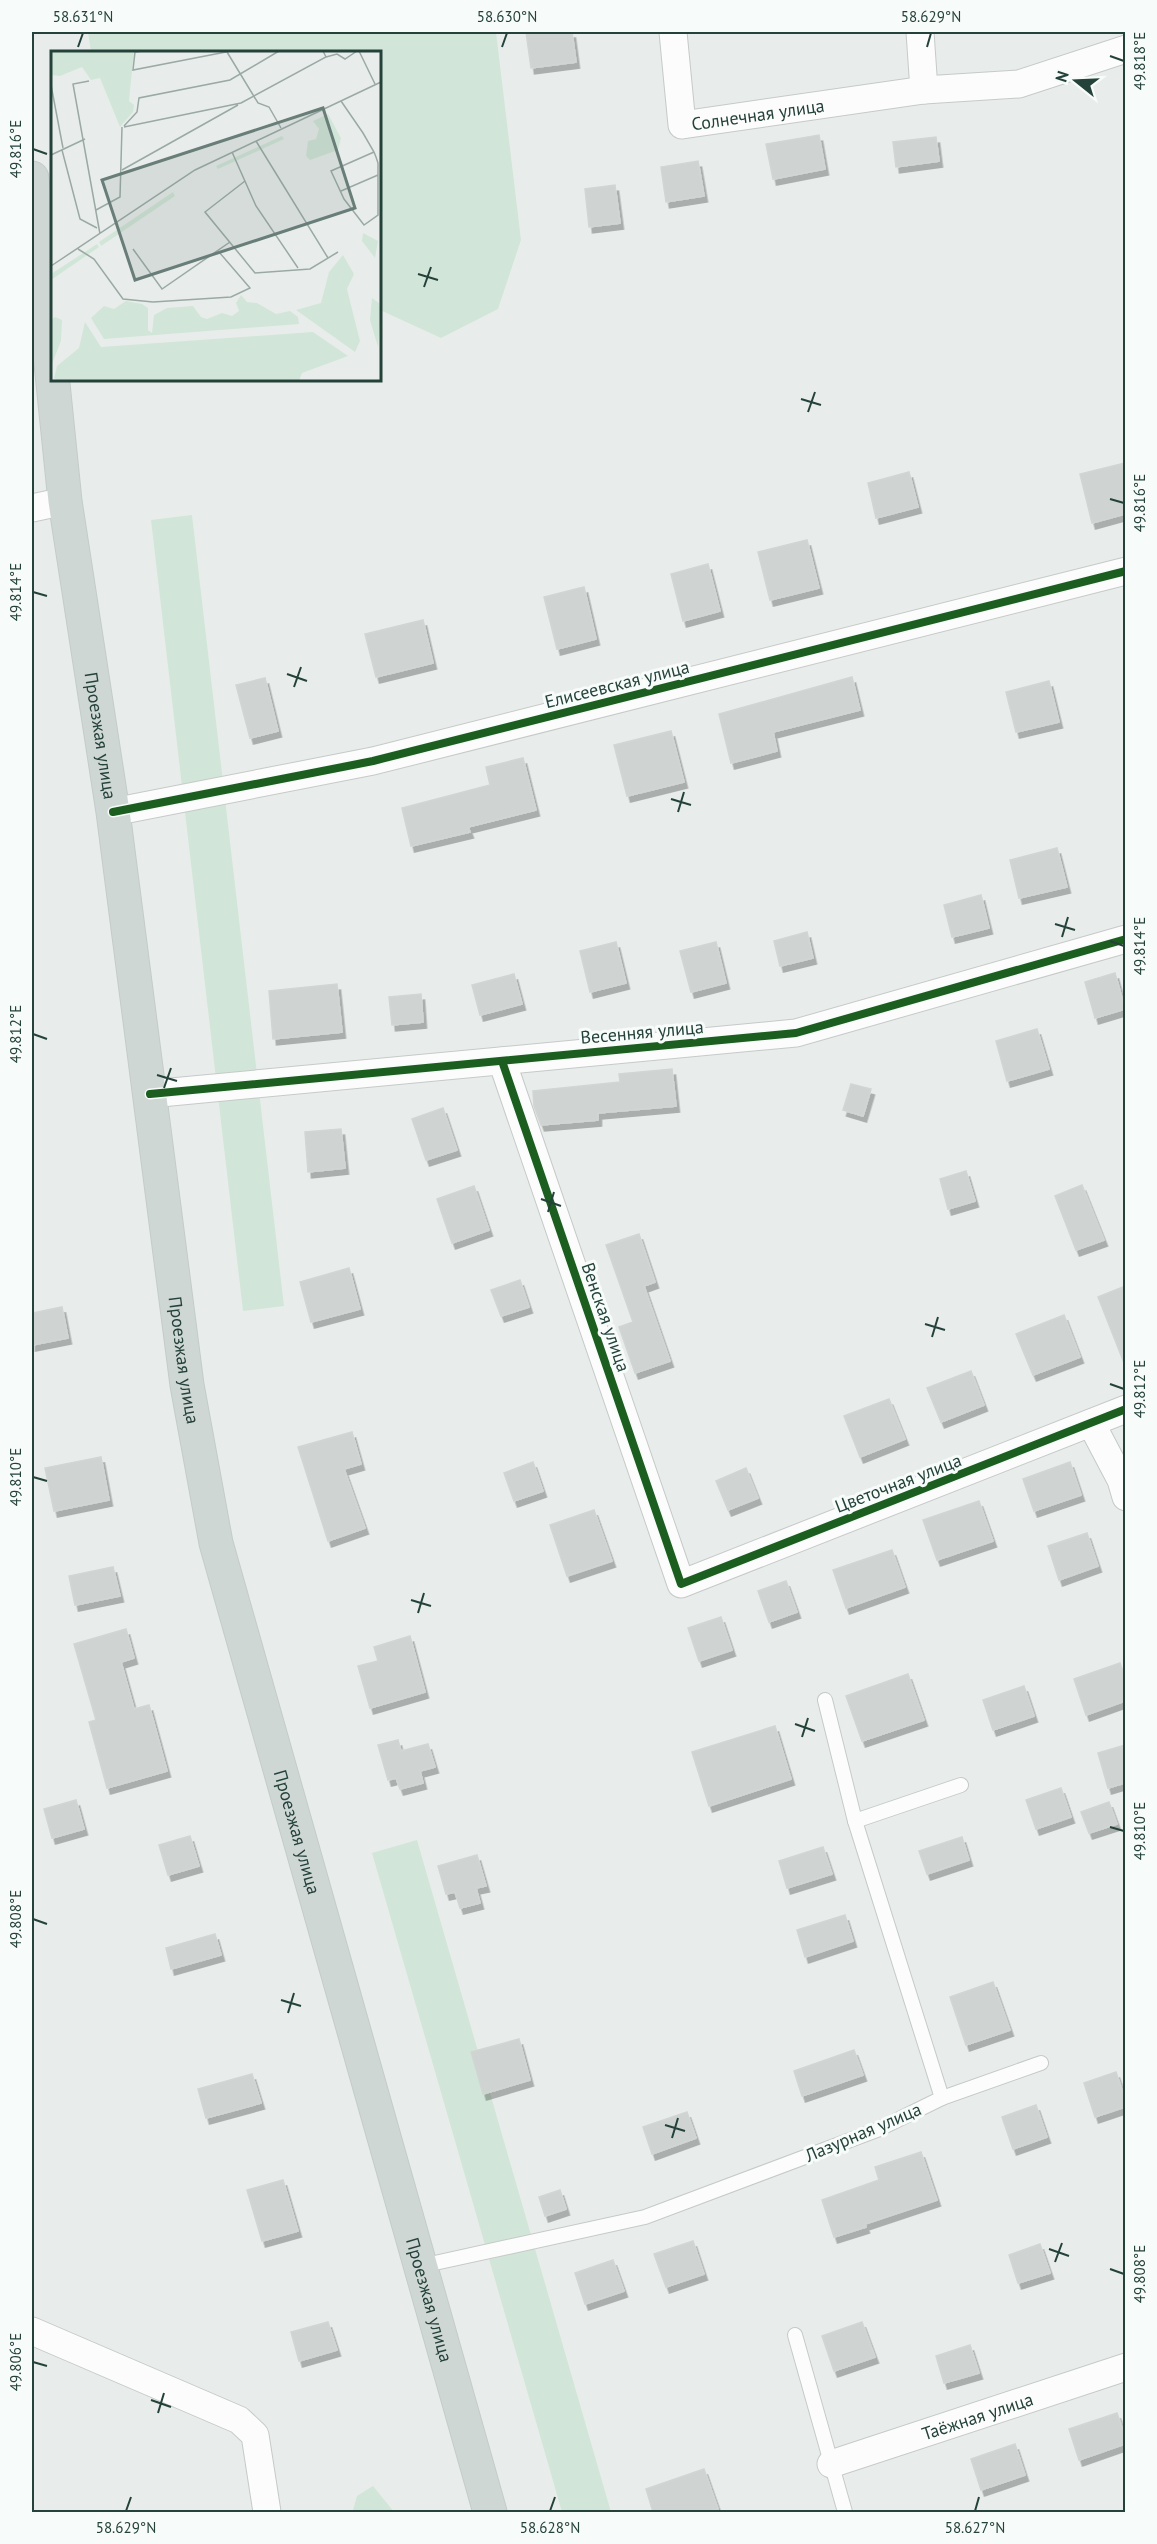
<svg xmlns="http://www.w3.org/2000/svg" width="1157" height="2544" font-family="'PT Sans',sans-serif">
<defs>
<filter id="shadow"><feDropShadow dx="3.5" dy="6" stdDeviation="0" flood-color="#0004"/></filter>
</defs>
<rect width="100%" height="100%" fill="#e8edeb"/>
<g fill="#d1e6d8">
<path d="M 88,32 L 496,32 L 521,240 L 498,309 L 441,338 L 380,310 L 380,52 L 91,52 Z"/>
<path d="M 192,515 L 284,1306 L 243,1311 L 151,520 Z"/>
<path d="M 417,1840 L 611,2512 L 562,2512 L 372,1853 Z"/>
<path d="M 373,2486 L 394,2512 L 355,2512 L 353,2510 L 357,2496 Z"/>
</g>
<g fill="#cfd4d2" stroke="#d1d6d4" stroke-width="1.5" filter="url(#shadow)">
<path d="M 526,32 L 572,32 L 576,62 L 531,68 Z"/>
<path d="M 819,135 L 825,169 L 773,179 L 766,144 Z"/>
<path d="M 936,137 L 939,161 L 896,167 L 893,142 Z"/>
<path d="M 698,161 L 704,196 L 666,202 L 661,167 Z"/>
<path d="M 615,185 L 620,223 L 589,227 L 585,189 Z"/>
<path d="M 1125,463 L 1125,514 L 1092,523 L 1080,474 Z"/>
<path d="M 909,472 L 918,507 L 876,518 L 868,483 Z"/>
<path d="M 807,540 L 819,588 L 770,600 L 758,552 Z"/>
<path d="M 708,564 L 720,611 L 683,621 L 671,574 Z"/>
<path d="M 584,587 L 596,639 L 557,649 L 544,597 Z"/>
<path d="M 423,620 L 433,663 L 376,677 L 365,634 Z"/>
<path d="M 852,677 L 860,710 L 773,732 L 777,751 L 731,763 L 719,714 Z"/>
<path d="M 265,678 L 278,731 L 250,738 L 236,685 Z"/>
<path d="M 1049,681 L 1059,722 L 1016,732 L 1006,692 Z"/>
<path d="M 671,731 L 684,782 L 627,796 L 614,745 Z"/>
<path d="M 523,758 L 536,810 L 468,827 L 470,832 L 411,846 L 402,808 L 490,785 L 486,767 Z"/>
<path d="M 1057,848 L 1067,887 L 1019,898 L 1010,860 Z"/>
<path d="M 981,895 L 989,928 L 952,937 L 944,905 Z"/>
<path d="M 807,932 L 813,958 L 780,966 L 774,941 Z"/>
<path d="M 616,942 L 626,983 L 590,992 L 580,951 Z"/>
<path d="M 716,942 L 726,983 L 691,992 L 680,951 Z"/>
<path d="M 1115,973 L 1125,1009 L 1095,1018 L 1085,982 Z"/>
<path d="M 514,974 L 522,1004 L 480,1015 L 472,985 Z"/>
<path d="M 337,984 L 342,1032 L 273,1039 L 269,991 Z"/>
<path d="M 421,994 L 423,1022 L 392,1025 L 389,997 Z"/>
<path d="M 1037,1029 L 1049,1069 L 1007,1081 L 996,1041 Z"/>
<path d="M 672,1069 L 676,1106 L 598,1113 L 598,1120 L 541,1125 L 534,1106 L 533,1091 L 620,1082 L 619,1074 Z"/>
<path d="M 851,1084 L 871,1089 L 863,1116 L 843,1110 Z"/>
<path d="M 443,1108 L 457,1150 L 426,1160 L 412,1119 Z"/>
<path d="M 341,1129 L 345,1168 L 308,1172 L 305,1132 Z"/>
<path d="M 966,1171 L 975,1201 L 948,1209 L 940,1179 Z"/>
<path d="M 1082,1185 L 1104,1240 L 1076,1250 L 1055,1196 Z"/>
<path d="M 474,1186 L 489,1230 L 452,1243 L 437,1199 Z"/>
<path d="M 639,1234 L 655,1282 L 644,1286 L 670,1361 L 635,1373 L 619,1327 L 633,1322 L 606,1245 Z"/>
<path d="M 349,1268 L 360,1309 L 311,1322 L 300,1282 Z"/>
<path d="M 520,1280 L 529,1307 L 501,1316 L 491,1290 Z"/>
<path d="M 1125,1286 L 1125,1362 L 1124,1363 L 1098,1297 Z"/>
<path d="M 62,1307 L 68,1338 L 32,1345 L 32,1313 Z"/>
<path d="M 1064,1315 L 1080,1357 L 1033,1375 L 1016,1334 Z"/>
<path d="M 971,1371 L 984,1405 L 941,1422 L 927,1388 Z"/>
<path d="M 889,1399 L 905,1439 L 860,1457 L 844,1416 Z"/>
<path d="M 352,1432 L 361,1464 L 344,1469 L 365,1528 L 328,1541 L 298,1447 Z"/>
<path d="M 101,1457 L 109,1500 L 54,1511 L 45,1468 Z"/>
<path d="M 533,1462 L 543,1491 L 514,1501 L 504,1473 Z"/>
<path d="M 1070,1462 L 1081,1495 L 1034,1511 L 1023,1479 Z"/>
<path d="M 746,1468 L 758,1498 L 728,1510 L 716,1481 Z"/>
<path d="M 979,1501 L 993,1541 L 937,1560 L 923,1520 Z"/>
<path d="M 594,1510 L 612,1561 L 567,1576 L 550,1525 Z"/>
<path d="M 1087,1533 L 1098,1566 L 1059,1580 L 1048,1546 Z"/>
<path d="M 892,1550 L 905,1587 L 846,1608 L 833,1570 Z"/>
<path d="M 113,1567 L 120,1596 L 75,1605 L 69,1576 Z"/>
<path d="M 786,1581 L 797,1612 L 769,1622 L 758,1591 Z"/>
<path d="M 721,1617 L 732,1650 L 699,1661 L 688,1628 Z"/>
<path d="M 126,1629 L 134,1658 L 121,1662 L 134,1709 L 149,1705 L 167,1771 L 107,1788 L 89,1722 L 96,1720 L 74,1644 Z"/>
<path d="M 410,1636 L 425,1692 L 370,1708 L 358,1666 L 378,1661 L 374,1647 Z"/>
<path d="M 1120,1663 L 1125,1677 L 1125,1701 L 1086,1715 L 1074,1679 Z"/>
<path d="M 908,1674 L 924,1720 L 862,1741 L 846,1696 Z"/>
<path d="M 1024,1686 L 1034,1716 L 993,1730 L 983,1700 Z"/>
<path d="M 775,1726 L 791,1779 L 709,1806 L 692,1752 Z"/>
<path d="M 398,1740 L 401,1751 L 428,1744 L 435,1767 L 420,1771 L 423,1783 L 400,1789 L 396,1778 L 388,1780 L 378,1745 Z"/>
<path d="M 1125,1745 L 1125,1783 L 1108,1788 L 1098,1753 Z"/>
<path d="M 1061,1788 L 1071,1817 L 1036,1829 L 1026,1800 Z"/>
<path d="M 76,1800 L 84,1829 L 52,1838 L 44,1809 Z"/>
<path d="M 1109,1802 L 1117,1824 L 1089,1833 L 1081,1812 Z"/>
<path d="M 190,1836 L 199,1866 L 168,1875 L 159,1845 Z"/>
<path d="M 962,1837 L 969,1860 L 927,1874 L 919,1851 Z"/>
<path d="M 823,1847 L 832,1874 L 787,1888 L 779,1861 Z"/>
<path d="M 477,1855 L 486,1886 L 476,1888 L 480,1903 L 460,1908 L 455,1892 L 446,1894 L 438,1866 Z"/>
<path d="M 845,1915 L 853,1941 L 805,1957 L 797,1930 Z"/>
<path d="M 215,1934 L 221,1955 L 171,1969 L 166,1948 Z"/>
<path d="M 993,1982 L 1010,2030 L 966,2045 L 950,1997 Z"/>
<path d="M 519,2039 L 530,2080 L 483,2094 L 471,2052 Z"/>
<path d="M 854,2050 L 863,2075 L 802,2096 L 794,2071 Z"/>
<path d="M 1116,2072 L 1125,2099 L 1125,2107 L 1095,2117 L 1084,2083 Z"/>
<path d="M 252,2074 L 261,2103 L 206,2118 L 198,2089 Z"/>
<path d="M 1036,2105 L 1047,2137 L 1013,2149 L 1002,2117 Z"/>
<path d="M 687,2112 L 696,2138 L 652,2154 L 643,2127 Z"/>
<path d="M 921,2152 L 937,2200 L 865,2224 L 866,2227 L 834,2237 L 822,2200 L 879,2180 L 875,2167 Z"/>
<path d="M 283,2180 L 298,2231 L 262,2241 L 247,2190 Z"/>
<path d="M 560,2190 L 566,2209 L 545,2216 L 539,2197 Z"/>
<path d="M 693,2241 L 704,2274 L 666,2287 L 654,2254 Z"/>
<path d="M 1040,2244 L 1050,2273 L 1018,2283 L 1009,2255 Z"/>
<path d="M 613,2260 L 624,2291 L 585,2304 L 575,2273 Z"/>
<path d="M 328,2322 L 337,2350 L 299,2361 L 291,2332 Z"/>
<path d="M 862,2322 L 875,2357 L 834,2371 L 822,2336 Z"/>
<path d="M 970,2345 L 979,2373 L 944,2383 L 936,2356 Z"/>
<path d="M 1117,2413 L 1125,2436 L 1125,2444 L 1079,2460 L 1069,2429 Z"/>
<path d="M 1015,2444 L 1025,2475 L 981,2490 L 971,2459 Z"/>
<path d="M 704,2469 L 718,2509 L 707,2512 L 653,2512 L 646,2489 Z"/>
</g>
<g fill="none" stroke-linecap="round" stroke-linejoin="round">
<defs>
<g id="service">
<path d="M 855,1821 L 961,1785"/>
<path d="M 942,2098 L 1041,2063"/>
<path d="M 421,2266 L 645,2217 L 877,2130 L 942,2098 L 855,1821 L 825,1700"/>
<path d="M 795,2335 L 845,2512"/>
</g>
<g id="minor">
<path id="s1" d="M 673,32 L 682,125 L 924,90 L 1019,84 L 1126,49"/>
<path d="M 920,32 L 924,90"/>
<path d="M 32,508 L 65,501"/>
<path d="M 113,812 L 373,761 L 1126,571"/>
<path d="M 502,1061 L 681,1584 L 1126,1409"/>
<path d="M 150,1094 L 796,1033 L 1126,939"/>
<path d="M 1091,1423 L 1121,1480 L 1126,1497"/>
<path d="M 32,2331 L 239,2420 L 255,2435 L 267,2512"/>
<path id="s2" d="M 831,2464 L 1126,2367"/>
</g>
<g id="primary">
<path id="s3" d="M 32,178 L 65,501 L 113,812 L 187,1385 L 216,1543 L 490,2512"/>
</g>
</defs>
<use href="#service" stroke="#c5cac8" stroke-width="16"/>
<use href="#minor" stroke="#c5cac8" stroke-width="29"/>
<use href="#primary" stroke="#c3ccc9" stroke-width="35"/>
<use href="#service" stroke="#fcfcfc" stroke-width="14"/>
<use href="#minor" stroke="#fcfcfc" stroke-width="27"/>
<use href="#primary" stroke="#cfd7d5" stroke-width="33"/>
<defs>
<g id="cycleway">
<path d="M 113,812 L 373,761 L 1126,571"/>
<path d="M 502,1061 L 681,1584 L 1126,1409"/>
<path d="M 150,1094 L 796,1033 L 1126,939"/>
</g>
</defs>
<use href="#cycleway" stroke="#f7fbf9" stroke-width="11"/>
<use href="#cycleway" stroke="#1b5e20" stroke-width="8"/>
</g>
<path fill="none" stroke="#24423a" stroke-width="2" d="M 78,47 L 83,33M 502,47 L 507,33M 927,47 L 931,33M 1110,56 L 1124,61M 33,149 L 47,154M 418,274 L 438,280M 424,287 L 431,267M 801,399 L 821,405M 808,412 L 815,392M 1110,499 L 1124,503M 33,592 L 47,596M 287,674 L 307,681M 294,687 L 301,667M 671,799 L 691,805M 678,812 L 684,792M 1055,924 L 1075,930M 1062,937 L 1068,917M 1110,941 L 1124,946M 33,1034 L 47,1039M 157,1075 L 177,1081M 164,1088 L 171,1068M 541,1199 L 561,1206M 548,1212 L 554,1192M 925,1324 L 945,1330M 932,1337 L 938,1317M 1110,1384 L 1124,1389M 33,1477 L 47,1481M 411,1600 L 431,1606M 418,1613 L 424,1593M 795,1724 L 815,1731M 802,1737 L 808,1718M 1110,1827 L 1124,1831M 33,1919 L 47,1924M 281,2000 L 301,2006M 288,2013 L 294,1993M 665,2125 L 685,2131M 672,2138 L 678,2118M 1049,2249 L 1069,2256M 1055,2262 L 1062,2243M 1110,2269 L 1124,2274M 33,2362 L 47,2366M 151,2400 L 171,2407M 158,2413 L 164,2393M 126,2511 L 131,2497M 550,2511 L 555,2497M 975,2511 L 979,2497"/>
<g text-anchor="middle" dominant-baseline="central" stroke-width="6" stroke-linejoin="round" paint-order="stroke">
<g font-size="18" fill="#24423a" stroke="#f7fbf9">
<text stroke="none"><textPath href="#s1" startOffset="170">Солнечная улица</textPath></text>
<text transform="translate(617 684) rotate(-14)">Елисеевская улица</text>
<text stroke="none"><textPath href="#s3" startOffset="562">Проезжая улица</textPath></text>
<text transform="translate(642 1032) rotate(-5)">Весенняя улица</text>
<text transform="translate(606 1317) rotate(71)">Венская улица</text>
<text stroke="none"><textPath href="#s3" startOffset="1192">Проезжая улица</textPath></text>
<text transform="translate(898 1483) rotate(-21)">Цветочная улица</text>
<text stroke="none"><textPath href="#s3" startOffset="1678">Проезжая улица</textPath></text>
<text transform="translate(863 2132) rotate(-23)">Лазурная улица</text>
<text stroke="none"><textPath href="#s3" startOffset="2164">Проезжая улица</textPath></text>
<text stroke="none"><textPath href="#s2" startOffset="154">Таёжная улица</textPath></text>
</g>
</g>
<g transform="translate(51 51)">
<rect width="330" height="330" fill="#e8edeb"/>
<path d="M 0,0 L 83,0 L 78,50 L 83,54 L 82,61 L 69,76 L 49,27 L 40,29 L 31,16 L 9,25 L 0,24 ZM 277,63 L 290,87 L 287,99 L 259,109 L 255,105 L 257,90 L 265,88 L 268,78 L 262,70 ZM 231,85 L 233,88 L 167,118 L 165,115 ZM 122,141 L 124,145 L 50,195 L 48,191 ZM 312,182 L 327,190 L 324,207 L 311,190 ZM 46,193 L 48,196 L 0,229 L 0,223 ZM 292,204 L 303,223 L 296,238 L 309,290 L 304,301 L 245,259 L 270,252 L 278,221 ZM 190,244 L 196,251 L 206,252 L 225,263 L 239,260 L 247,266 L 248,273 L 53,288 L 40,267 L 53,255 L 63,258 L 75,250 L 91,253 L 97,257 L 97,279 L 101,282 L 103,264 L 116,257 L 142,255 L 150,266 L 156,268 L 171,262 L 181,265 L 188,260 L 185,252 ZM 321,247 L 328,252 L 330,262 L 327,296 L 319,269 ZM 4,266 L 11,269 L 10,290 L 0,315 L 0,269 ZM 34,271 L 50,296 L 262,281 L 297,305 L 251,322 L 248,330 L 6,330 L 3,327 L 6,315 L 28,297 Z" fill="#d1e6d8"/>
<path fill="none" stroke="#9aa9a4" stroke-width="1.5" d="M 92,0 L 84,1 L 82,19 L 180,0M 308,0 L 324,33M 176,1 L 207,52 L 218,56 L 230,77M 275,6 L 286,3 L 294,8 L 306,0M 38,30 L 22,33 L 49,183M 0,34 L 12,97M 290,50 L 312,82 L 323,101 L 325,106 L 327,112 L 327,164 L 313,174 L 293,148 L 280,120 L 323,101M 73,75 L 86,61 L 88,47 L 179,29 L 228,0M 73,76 L 190,52 L 275,6 L 272,0M 205,90 L 277,207M 11,99 L 29,168 L 46,177M 181,101 L 205,155 L 247,217M 0,104 L 34,88M 71,119 L 187,54M 194,130 L 154,161 L 204,222 L 259,218 L 287,201M 290,140 L 327,124M 45,159 L 69,146 L 71,76M 27,198 L 43,208 L 72,248 L 102,251 L 180,246 L 199,237 L 168,201M 82,198 L 111,238 L 179,191M 0,215 L 144,119 L 330,31"/>
<path fill="#697e78" fill-opacity="0.15" stroke="#697e78" stroke-width="3" d="M 272,57 L 304,157 L 84,229 L 51,129 Z"/>
<rect width="330" height="330" fill="none" stroke="#24423a" stroke-width="3"/>
</g>
<rect width="1157" height="2544" fill="none" stroke="#f7fbf9" stroke-width="66"/>
<g transform="translate(1076 81) rotate(288)" stroke="#f7fbf9" stroke-width="4.5" paint-order="stroke">
<path d="M0-4.5L10 22L0 15L-10 22Z" fill="#24423a"/>
<text y="-9" font-size="16" font-weight="bold" text-anchor="middle" fill="#24423a">N</text>
</g>
<rect x="33" y="33" width="1091" height="2478" fill="none" stroke="#24423a" stroke-width="2"/>
<g font-size="15" text-anchor="middle" fill="#24423a">
<text x="83" y="22">58.631°N</text>
<text x="507" y="22">58.630°N</text>
<text x="931" y="22">58.629°N</text>
<text transform="translate(1140 61) rotate(-90)" y="5">49.818°E</text>
<text transform="translate(16 149) rotate(-90)" y="5">49.816°E</text>
<text transform="translate(1140 503) rotate(-90)" y="5">49.816°E</text>
<text transform="translate(16 592) rotate(-90)" y="5">49.814°E</text>
<text transform="translate(1140 946) rotate(-90)" y="5">49.814°E</text>
<text transform="translate(16 1034) rotate(-90)" y="5">49.812°E</text>
<text transform="translate(1140 1389) rotate(-90)" y="5">49.812°E</text>
<text transform="translate(16 1477) rotate(-90)" y="5">49.810°E</text>
<text transform="translate(1140 1831) rotate(-90)" y="5">49.810°E</text>
<text transform="translate(16 1919) rotate(-90)" y="5">49.808°E</text>
<text transform="translate(1140 2274) rotate(-90)" y="5">49.808°E</text>
<text transform="translate(16 2362) rotate(-90)" y="5">49.806°E</text>
<text x="126" y="2533">58.629°N</text>
<text x="550" y="2533">58.628°N</text>
<text x="975" y="2533">58.627°N</text>
</g>
</svg>
